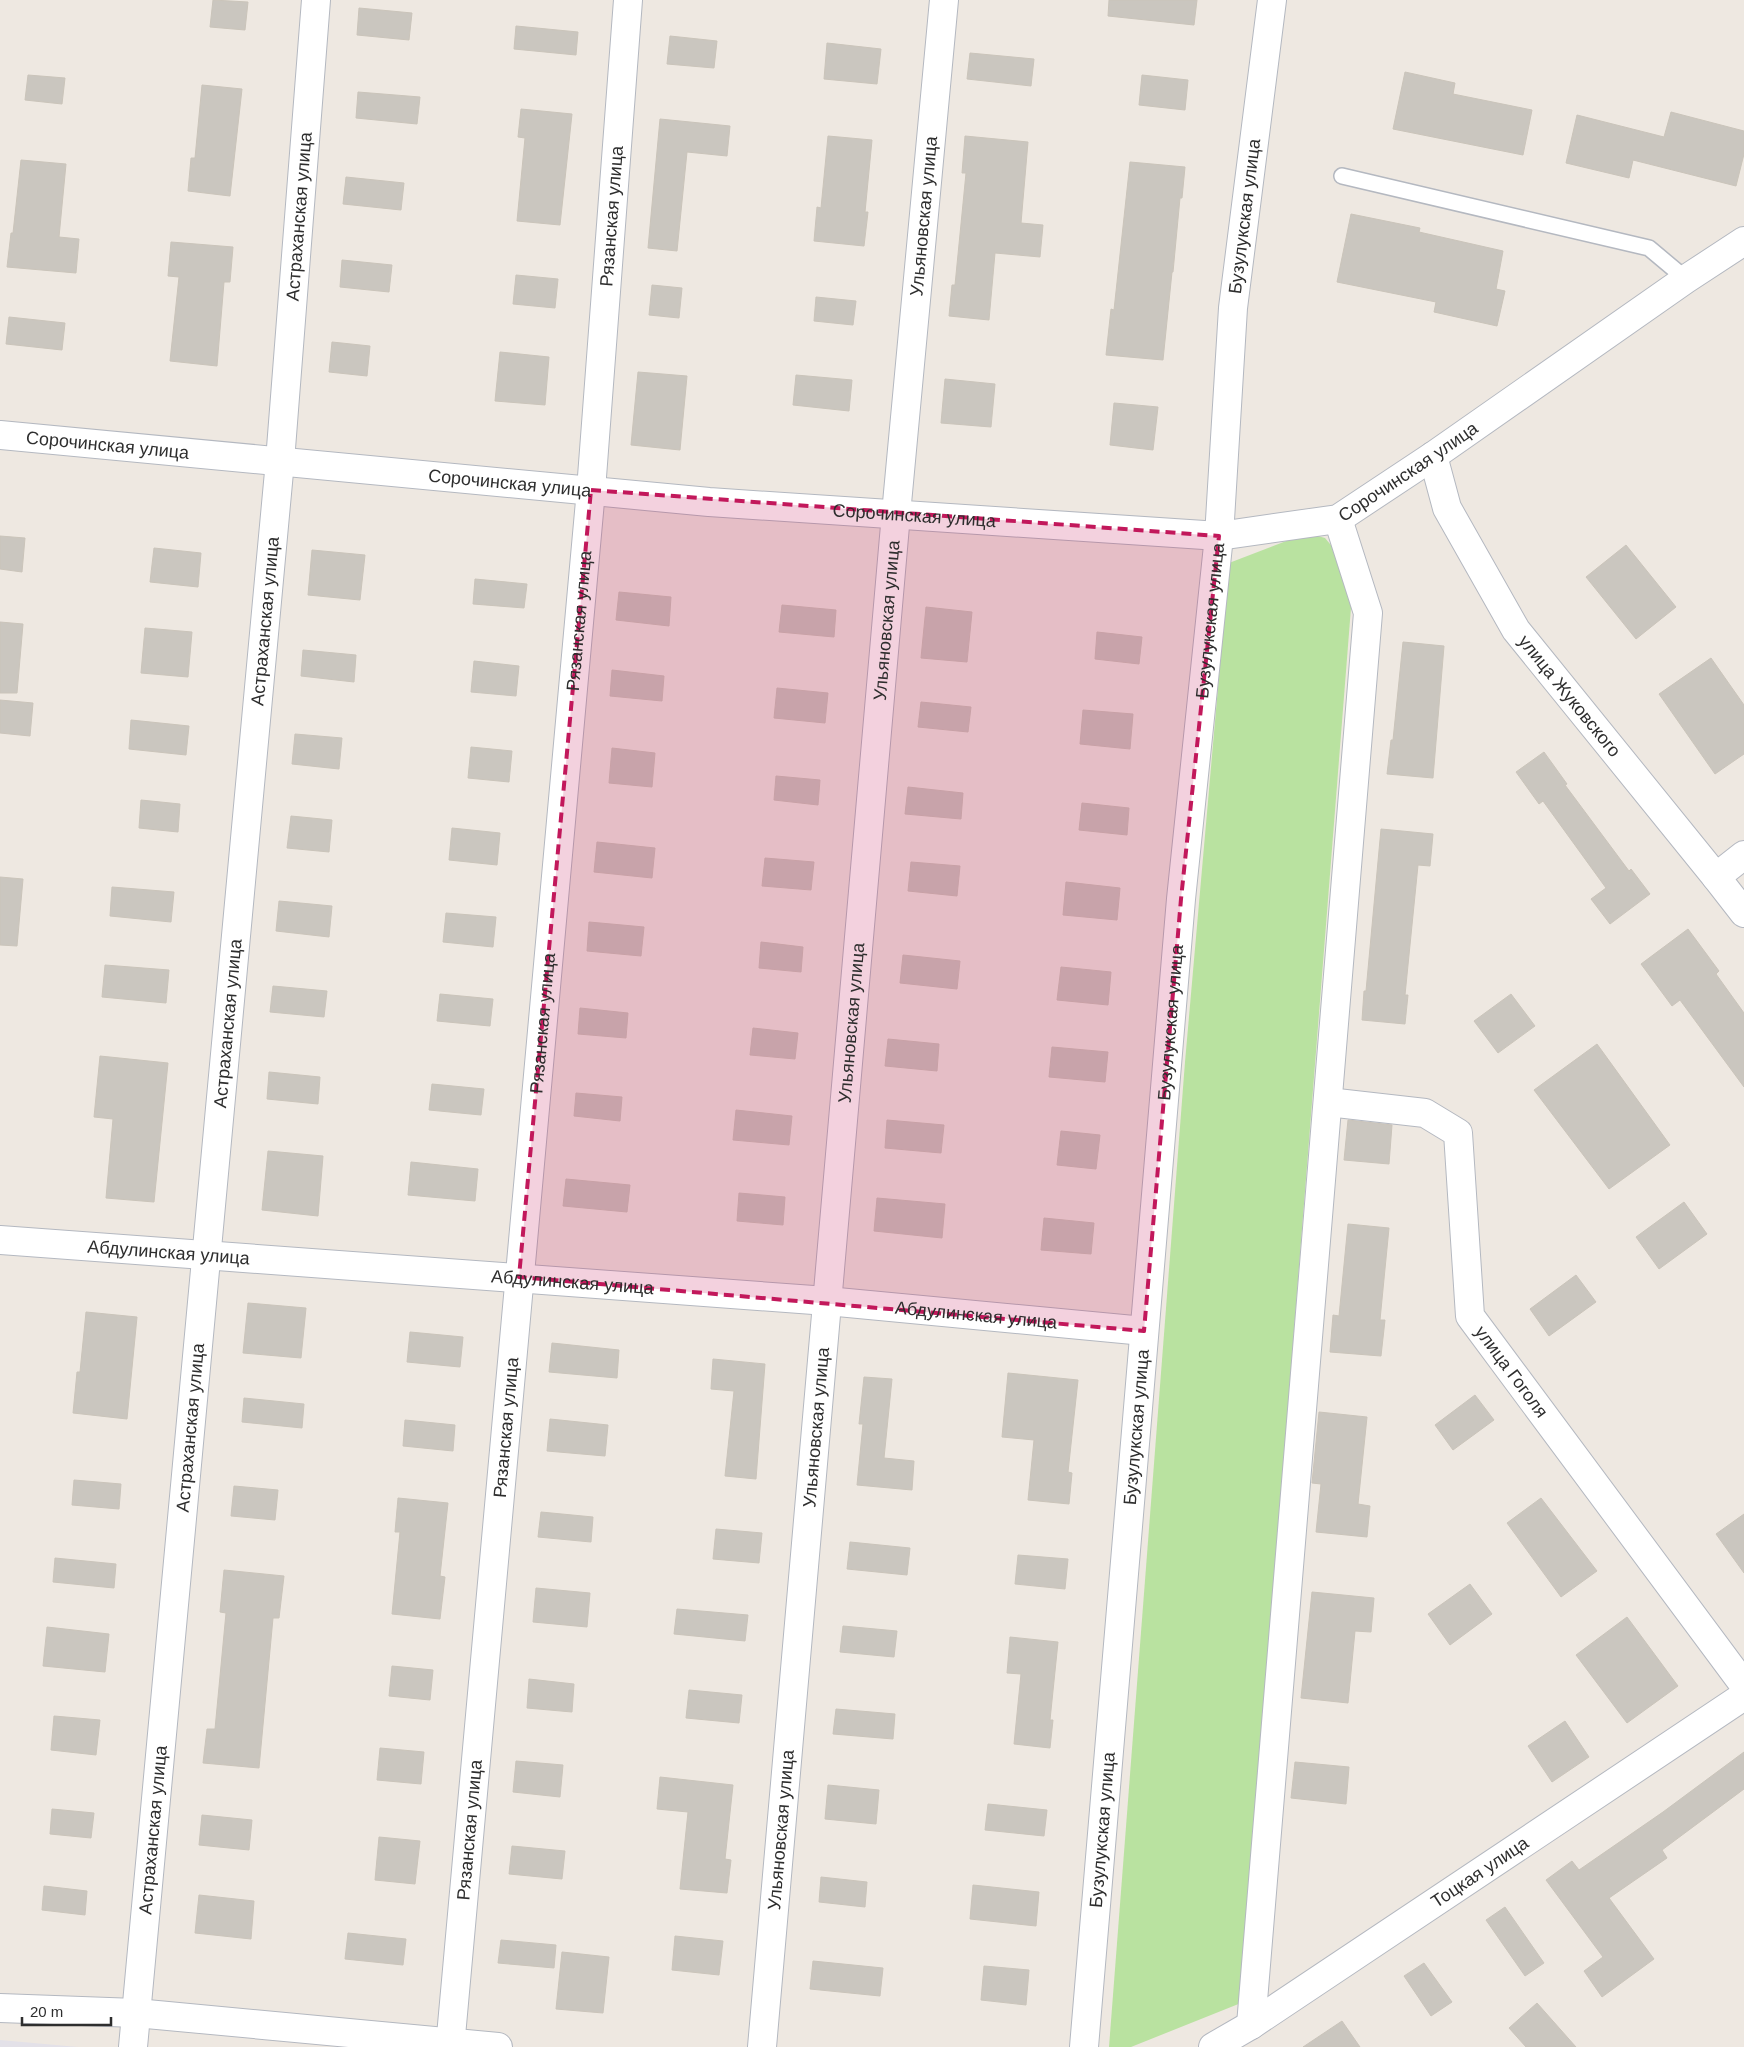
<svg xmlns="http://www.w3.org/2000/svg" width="1744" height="2047" font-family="Arial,sans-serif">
<rect width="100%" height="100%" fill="#eee8e1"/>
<path fill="#e3e1e8" d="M 0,2040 L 78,2047 L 0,2047 Z"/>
<path fill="#b9e2a0" d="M 1307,533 L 1325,538 L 1341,557 L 1352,595 L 1241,2003 L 1131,2047 L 1109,2047 L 1185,1062 L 1229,563 Z"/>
<g fill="#cac6bf" stroke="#cac4ba">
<path d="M 213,0 L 248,2 L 245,30 L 210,27 Z"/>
<path d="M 1109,0 L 1197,0 L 1194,25 L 1108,16 Z"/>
<path d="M 359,8 L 412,13 L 409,40 L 357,35 Z"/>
<path d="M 516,26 L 578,32 L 576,55 L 514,49 Z"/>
<path d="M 670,36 L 717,41 L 714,68 L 667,64 Z"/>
<path d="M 827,43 L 881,49 L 877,84 L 824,79 Z"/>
<path d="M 970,53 L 1034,59 L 1031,86 L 967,79 Z"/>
<path d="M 1405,72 L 1455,83 L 1453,94 L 1532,110 L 1523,155 L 1393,129 Z"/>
<path d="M 28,75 L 65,78 L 62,104 L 25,100 Z"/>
<path d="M 1142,75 L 1188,80 L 1185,110 L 1139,105 Z"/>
<path d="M 202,85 L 242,89 L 230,196 L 188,191 L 191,158 L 195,158 Z"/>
<path d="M 358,92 L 420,97 L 417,124 L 356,118 Z"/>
<path d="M 521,109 L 572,114 L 560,225 L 517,221 L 525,138 L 518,137 Z"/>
<path d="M 1671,112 L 1744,131 L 1744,154 L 1736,186 L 1633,160 L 1629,178 L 1566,163 L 1577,115 L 1664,137 Z"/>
<path d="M 660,119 L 730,126 L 727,156 L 687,152 L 677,251 L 648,248 Z"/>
<path d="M 828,136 L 872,140 L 865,212 L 868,212 L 864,246 L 814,241 L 817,207 L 821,208 Z"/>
<path d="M 965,136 L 1028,142 L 1021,223 L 1043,225 L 1040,257 L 995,253 L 989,320 L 949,316 L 952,285 L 955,285 L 966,173 L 962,173 Z"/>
<path d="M 21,160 L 66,164 L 59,237 L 79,239 L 76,273 L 7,267 L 11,233 L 13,233 Z"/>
<path d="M 1130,162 L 1185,167 L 1182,198 L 1180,198 L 1173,272 L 1172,272 L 1163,360 L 1106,355 L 1111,309 L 1114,310 Z"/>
<path d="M 346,177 L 404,183 L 401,210 L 343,204 Z"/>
<path d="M 1351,214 L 1420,228 L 1419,232 L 1503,251 L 1496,289 L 1505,291 L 1497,326 L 1434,312 L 1436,302 L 1337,282 Z"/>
<path d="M 171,242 L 233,247 L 230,282 L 224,282 L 217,366 L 170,361 L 179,277 L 168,276 Z"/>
<path d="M 342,260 L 392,265 L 389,292 L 340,287 Z"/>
<path d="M 516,275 L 558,279 L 555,308 L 513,304 Z"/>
<path d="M 652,285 L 682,288 L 679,318 L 649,315 Z"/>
<path d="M 816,297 L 856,301 L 853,325 L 814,321 Z"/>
<path d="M 9,317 L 65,323 L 62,350 L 6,344 Z"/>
<path d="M 332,342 L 370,346 L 367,376 L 329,372 Z"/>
<path d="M 500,352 L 549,357 L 545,405 L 495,401 Z"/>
<path d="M 638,372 L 687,376 L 680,450 L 631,445 Z"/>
<path d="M 796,375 L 852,380 L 849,411 L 793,405 Z"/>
<path d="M 945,379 L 995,384 L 991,427 L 941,423 Z"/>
<path d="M 1114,403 L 1158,407 L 1153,450 L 1110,445 Z"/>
<path d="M 0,536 L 25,538 L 22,572 L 0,569 Z"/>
<path d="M 1626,545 L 1676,607 L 1636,639 L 1586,577 Z"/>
<path d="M 154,548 L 201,553 L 198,587 L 150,582 Z"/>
<path d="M 312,550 L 365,555 L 360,600 L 308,595 Z"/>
<path d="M 475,579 L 527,584 L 524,608 L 473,604 Z"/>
<path d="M 619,592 L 671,597 L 669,626 L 616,620 Z"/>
<path d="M 782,605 L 836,610 L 834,637 L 779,632 Z"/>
<path d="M 926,607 L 972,612 L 967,662 L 921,658 Z"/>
<path d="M 0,622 L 23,624 L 17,693 L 0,693 Z"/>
<path d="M 145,628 L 192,632 L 188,677 L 141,673 Z"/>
<path d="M 1097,632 L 1142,637 L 1139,664 L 1095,659 Z"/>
<path d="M 1403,642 L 1444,646 L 1433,778 L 1387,774 L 1391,740 L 1393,740 Z"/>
<path d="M 303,650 L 356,655 L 354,682 L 301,676 Z"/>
<path d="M 1711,658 L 1744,705 L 1744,754 L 1715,774 L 1659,694 Z"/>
<path d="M 474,661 L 519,666 L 516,696 L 471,692 Z"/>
<path d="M 612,670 L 664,676 L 662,701 L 610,696 Z"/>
<path d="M 777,688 L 828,693 L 825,723 L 774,718 Z"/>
<path d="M 0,700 L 33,703 L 30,736 L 0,733 Z"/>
<path d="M 921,702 L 971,707 L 968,732 L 918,727 Z"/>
<path d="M 1083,710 L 1133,714 L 1130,749 L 1080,744 Z"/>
<path d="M 131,720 L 189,726 L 186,755 L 129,749 Z"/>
<path d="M 295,734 L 342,738 L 339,769 L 292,764 Z"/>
<path d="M 471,747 L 512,751 L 509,782 L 468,778 Z"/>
<path d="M 612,748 L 655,753 L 652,787 L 609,783 Z"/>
<path d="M 1544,752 L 1567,784 L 1565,785 L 1629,871 L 1631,869 L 1650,894 L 1610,924 L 1591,899 L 1606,888 L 1543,801 L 1539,804 L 1516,772 Z"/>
<path d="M 776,776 L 820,780 L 818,805 L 774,800 Z"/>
<path d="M 908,787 L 963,793 L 961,819 L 905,814 Z"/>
<path d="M 141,800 L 180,804 L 178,832 L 139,828 Z"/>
<path d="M 1082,803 L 1129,808 L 1127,835 L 1079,830 Z"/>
<path d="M 291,816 L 332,820 L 329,852 L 287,848 Z"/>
<path d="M 452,828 L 500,833 L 497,865 L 449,860 Z"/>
<path d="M 1381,829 L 1433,834 L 1430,866 L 1418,865 L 1405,995 L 1408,995 L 1405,1024 L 1362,1020 L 1364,991 L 1366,991 Z"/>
<path d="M 597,842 L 655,848 L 652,878 L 594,872 Z"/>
<path d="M 765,858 L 814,862 L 811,890 L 762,886 Z"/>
<path d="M 911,862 L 960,866 L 957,896 L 908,891 Z"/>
<path d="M 0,877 L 23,879 L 17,946 L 0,945 Z"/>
<path d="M 1066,882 L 1120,888 L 1117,920 L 1063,915 Z"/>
<path d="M 112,887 L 174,892 L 171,922 L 110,916 Z"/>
<path d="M 279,901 L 332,906 L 329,937 L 276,931 Z"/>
<path d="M 446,913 L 496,917 L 493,947 L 443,942 Z"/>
<path d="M 589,922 L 644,927 L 641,956 L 587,951 Z"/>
<path d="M 1688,929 L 1719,971 L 1716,974 L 1744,1013 L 1744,1087 L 1680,1000 L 1672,1006 L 1641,964 Z"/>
<path d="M 761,942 L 803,947 L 801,972 L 759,968 Z"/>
<path d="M 903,955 L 960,961 L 957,989 L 900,983 Z"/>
<path d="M 105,965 L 169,970 L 166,1003 L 102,997 Z"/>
<path d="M 1061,967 L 1111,972 L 1108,1005 L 1057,1000 Z"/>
<path d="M 273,986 L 327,991 L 324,1017 L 270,1012 Z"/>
<path d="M 440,994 L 493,999 L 490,1026 L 437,1021 Z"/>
<path d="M 1511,994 L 1535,1026 L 1498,1053 L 1474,1021 Z"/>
<path d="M 580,1008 L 628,1013 L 626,1038 L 578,1034 Z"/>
<path d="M 753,1028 L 798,1033 L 795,1059 L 750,1055 Z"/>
<path d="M 888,1039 L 939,1044 L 937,1071 L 885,1066 Z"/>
<path d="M 1597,1044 L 1670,1145 L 1609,1189 L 1534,1090 Z"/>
<path d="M 1052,1047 L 1108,1052 L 1105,1082 L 1049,1077 Z"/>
<path d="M 100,1056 L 168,1063 L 154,1202 L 106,1198 L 113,1119 L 94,1117 Z"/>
<path d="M 269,1072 L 320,1077 L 318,1104 L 267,1099 Z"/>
<path d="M 432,1084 L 484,1089 L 481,1115 L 429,1110 Z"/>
<path d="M 576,1093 L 622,1097 L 620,1121 L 574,1116 Z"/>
<path d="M 736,1110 L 792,1116 L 789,1145 L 733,1140 Z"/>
<path d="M 887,1120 L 944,1125 L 941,1153 L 885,1148 Z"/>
<path d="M 1348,1120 L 1392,1125 L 1389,1164 L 1344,1160 Z"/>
<path d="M 1061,1131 L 1100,1135 L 1096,1169 L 1057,1165 Z"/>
<path d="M 268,1151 L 323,1156 L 318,1216 L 262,1210 Z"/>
<path d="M 411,1162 L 478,1169 L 475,1201 L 408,1195 Z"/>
<path d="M 566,1179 L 630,1185 L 627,1212 L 563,1206 Z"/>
<path d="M 739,1193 L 785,1197 L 783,1225 L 737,1221 Z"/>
<path d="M 877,1198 L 945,1204 L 942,1238 L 874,1231 Z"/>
<path d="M 1684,1202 L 1707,1234 L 1659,1269 L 1636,1237 Z"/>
<path d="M 1044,1218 L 1094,1223 L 1091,1254 L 1041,1250 Z"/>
<path d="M 1348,1224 L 1389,1228 L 1380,1320 L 1385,1320 L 1381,1356 L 1330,1352 L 1333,1315 L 1339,1316 Z"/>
<path d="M 1576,1275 L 1596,1302 L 1549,1336 L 1530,1309 Z"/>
<path d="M 248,1303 L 306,1308 L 301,1358 L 243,1353 Z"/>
<path d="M 86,1312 L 137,1317 L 127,1419 L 73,1413 L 77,1372 L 80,1372 Z"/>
<path d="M 410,1332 L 463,1337 L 460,1367 L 407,1362 Z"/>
<path d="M 552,1343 L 619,1350 L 617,1378 L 549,1372 Z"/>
<path d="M 713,1359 L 765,1364 L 756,1479 L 725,1476 L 734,1391 L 711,1389 Z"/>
<path d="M 1008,1373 L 1078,1380 L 1068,1472 L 1072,1473 L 1069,1504 L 1028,1500 L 1034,1440 L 1002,1437 Z"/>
<path d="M 864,1377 L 892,1379 L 884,1458 L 914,1461 L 912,1490 L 857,1485 L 863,1424 L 859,1424 Z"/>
<path d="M 1475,1395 L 1494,1420 L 1453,1450 L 1435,1425 Z"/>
<path d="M 244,1398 L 304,1404 L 302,1428 L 242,1422 Z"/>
<path d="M 1319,1412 L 1367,1417 L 1358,1504 L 1370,1506 L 1367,1537 L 1316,1532 L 1321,1484 L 1312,1483 Z"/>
<path d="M 550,1419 L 608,1425 L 605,1456 L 547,1451 Z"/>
<path d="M 405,1420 L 455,1425 L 453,1451 L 403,1446 Z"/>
<path d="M 74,1480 L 121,1484 L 119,1509 L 72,1505 Z"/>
<path d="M 234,1486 L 278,1490 L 275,1520 L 231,1516 Z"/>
<path d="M 398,1498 L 448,1503 L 440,1576 L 445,1577 L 440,1619 L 392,1614 L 400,1532 L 395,1532 Z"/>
<path d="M 1541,1498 L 1597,1571 L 1561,1597 L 1507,1523 Z"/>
<path d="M 541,1512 L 593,1517 L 591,1542 L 538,1537 Z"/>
<path d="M 1744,1514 L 1744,1573 L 1716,1534 Z"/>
<path d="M 716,1529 L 762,1533 L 759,1563 L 713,1559 Z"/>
<path d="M 850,1542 L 910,1548 L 907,1575 L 847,1569 Z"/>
<path d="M 1018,1555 L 1068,1559 L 1065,1589 L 1015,1584 Z"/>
<path d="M 55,1558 L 116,1564 L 114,1588 L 53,1582 Z"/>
<path d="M 224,1570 L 284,1576 L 279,1618 L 273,1618 L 259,1768 L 203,1763 L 207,1729 L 215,1729 L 226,1613 L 220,1612 Z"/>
<path d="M 1470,1584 L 1492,1614 L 1450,1645 L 1428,1614 Z"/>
<path d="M 536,1588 L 590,1593 L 587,1627 L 533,1622 Z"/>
<path d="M 1312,1592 L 1374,1598 L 1371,1632 L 1355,1631 L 1348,1703 L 1301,1698 Z"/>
<path d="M 677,1609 L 748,1615 L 745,1641 L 674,1634 Z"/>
<path d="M 1627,1617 L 1678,1686 L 1627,1723 L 1576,1655 Z"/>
<path d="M 843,1626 L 897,1631 L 894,1657 L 840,1652 Z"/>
<path d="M 47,1627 L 109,1634 L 105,1672 L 43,1666 Z"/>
<path d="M 1010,1637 L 1058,1642 L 1050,1720 L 1053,1720 L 1050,1748 L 1014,1744 L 1021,1674 L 1007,1673 Z"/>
<path d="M 392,1666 L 433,1670 L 430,1700 L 389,1696 Z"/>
<path d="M 529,1679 L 574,1684 L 572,1712 L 527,1708 Z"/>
<path d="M 689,1690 L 742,1695 L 739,1723 L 686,1718 Z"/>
<path d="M 836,1709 L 895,1714 L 893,1739 L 833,1734 Z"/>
<path d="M 54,1716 L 100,1720 L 96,1755 L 51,1750 Z"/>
<path d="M 1565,1721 L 1589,1757 L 1552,1782 L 1528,1746 Z"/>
<path d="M 380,1748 L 424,1752 L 421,1784 L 377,1780 Z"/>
<path d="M 1744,1752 L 1744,1789 L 1662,1850 L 1667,1858 L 1609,1898 L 1654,1959 L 1602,1997 L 1584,1971 L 1603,1957 L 1546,1880 L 1572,1861 L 1579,1870 L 1663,1812 Z"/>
<path d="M 516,1761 L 563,1765 L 560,1797 L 513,1792 Z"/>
<path d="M 1295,1762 L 1349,1767 L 1346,1804 L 1291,1798 Z"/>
<path d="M 660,1777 L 733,1785 L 725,1859 L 731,1860 L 727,1893 L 680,1889 L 688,1812 L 657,1809 Z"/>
<path d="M 828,1785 L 879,1790 L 876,1824 L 825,1819 Z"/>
<path d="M 988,1804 L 1047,1810 L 1044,1836 L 985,1830 Z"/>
<path d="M 52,1809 L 94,1813 L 91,1838 L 50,1834 Z"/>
<path d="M 202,1815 L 252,1820 L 249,1850 L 199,1845 Z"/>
<path d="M 379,1837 L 420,1841 L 415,1884 L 375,1880 Z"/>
<path d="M 512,1846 L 565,1851 L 562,1879 L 509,1874 Z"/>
<path d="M 821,1877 L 867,1882 L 865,1907 L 819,1902 Z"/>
<path d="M 973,1885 L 1039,1892 L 1036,1926 L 970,1919 Z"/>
<path d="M 44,1886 L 87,1891 L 85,1915 L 42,1910 Z"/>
<path d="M 199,1895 L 254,1901 L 251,1939 L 195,1933 Z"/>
<path d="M 1505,1907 L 1544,1963 L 1525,1976 L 1486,1920 Z"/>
<path d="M 348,1933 L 406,1939 L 403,1965 L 345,1959 Z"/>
<path d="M 675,1936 L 723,1941 L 719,1975 L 672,1970 Z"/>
<path d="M 501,1940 L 556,1945 L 554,1968 L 498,1963 Z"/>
<path d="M 562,1952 L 609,1957 L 603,2013 L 556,2009 Z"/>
<path d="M 813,1961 L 883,1968 L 880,1996 L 810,1989 Z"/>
<path d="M 1424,1963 L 1452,2002 L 1431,2016 L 1404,1976 Z"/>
<path d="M 984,1966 L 1029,1970 L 1026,2005 L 981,2000 Z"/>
<path d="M 1537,2003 L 1576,2047 L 1526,2047 L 1509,2028 Z"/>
<path d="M 1342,2021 L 1360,2047 L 1303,2047 Z"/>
</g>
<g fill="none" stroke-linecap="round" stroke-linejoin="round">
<defs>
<path id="service" d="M 1342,176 L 1649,248 L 1686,279"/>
<g id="minor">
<path id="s1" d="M 0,435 L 709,502 L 1219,536 L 1338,519 L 1433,456 L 1686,279 L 1744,241"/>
<path id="s2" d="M 1433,456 L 1447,508 L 1516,630 L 1716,877 L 1744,913"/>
<path d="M 1716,877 L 1744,855"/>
<path id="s3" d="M 1328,1102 L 1425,1113 L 1458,1133 L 1470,1316 L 1744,1685"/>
<path id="s4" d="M 0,1240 L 827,1301 L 1144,1331"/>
<path d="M 0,2008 L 136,2013 L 498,2047"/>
<path d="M 1251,2025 L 1368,613 L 1338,519"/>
<path id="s5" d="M 133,2047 L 280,461 L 316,0"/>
<path id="s6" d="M 450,2047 L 591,490 L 628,0"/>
<path id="s7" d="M 762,2047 L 896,514 L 944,0"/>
<path id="s8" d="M 1084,2047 L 1181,899 L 1219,536 L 1233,308 L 1272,0"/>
<path id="s9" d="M 1213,2047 L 1251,2025 L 1744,1696"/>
</g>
</defs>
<use href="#service" stroke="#b4b8c0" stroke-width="18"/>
<use href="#minor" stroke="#b4b8c0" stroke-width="30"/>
<use href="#service" stroke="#fff" stroke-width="15"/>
<use href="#minor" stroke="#fff" stroke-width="28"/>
</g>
<path fill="#c2185b" fill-opacity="0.2" stroke="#c2185b" stroke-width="4" stroke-dasharray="10 6" stroke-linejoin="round" d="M 591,490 L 1219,536 L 1181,899 L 1144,1331 L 519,1277 Z"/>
<g text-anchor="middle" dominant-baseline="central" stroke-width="4.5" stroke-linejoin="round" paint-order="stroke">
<g font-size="18" fill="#2e2e2e" stroke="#fff">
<text stroke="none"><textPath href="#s8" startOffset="1838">Бузулукская улица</textPath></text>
<text stroke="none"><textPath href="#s5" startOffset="1838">Астраханская улица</textPath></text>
<text stroke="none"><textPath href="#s6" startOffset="1838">Рязанская улица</textPath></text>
<text stroke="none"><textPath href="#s7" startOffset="1838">Ульяновская улица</textPath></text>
<text stroke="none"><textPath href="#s1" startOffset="108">Сорочинская улица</textPath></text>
<text stroke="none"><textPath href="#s1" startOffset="1428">Сорочинская улица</textPath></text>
<text stroke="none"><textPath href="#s1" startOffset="512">Сорочинская улица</textPath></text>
<text stroke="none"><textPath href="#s1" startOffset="918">Сорочинская улица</textPath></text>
<text stroke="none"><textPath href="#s6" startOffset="1432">Рязанская улица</textPath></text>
<text stroke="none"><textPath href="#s7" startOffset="1432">Ульяновская улица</textPath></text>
<text stroke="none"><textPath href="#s8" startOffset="1432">Бузулукская улица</textPath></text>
<text stroke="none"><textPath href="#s5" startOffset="1432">Астраханская улица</textPath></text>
<text stroke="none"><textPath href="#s2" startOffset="279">улица Жуковского</textPath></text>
<text stroke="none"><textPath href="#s7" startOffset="1028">Ульяновская улица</textPath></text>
<text stroke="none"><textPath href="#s8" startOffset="1028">Бузулукская улица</textPath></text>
<text stroke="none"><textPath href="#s5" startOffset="1028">Астраханская улица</textPath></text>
<text stroke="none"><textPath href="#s6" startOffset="1028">Рязанская улица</textPath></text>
<text stroke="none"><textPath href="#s4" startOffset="169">Абдулинская улица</textPath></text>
<text stroke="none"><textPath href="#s4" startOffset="574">Абдулинская улица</textPath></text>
<text stroke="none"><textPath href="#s4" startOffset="979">Абдулинская улица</textPath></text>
<text stroke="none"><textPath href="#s3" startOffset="389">улица Гоголя</textPath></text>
<text stroke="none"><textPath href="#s8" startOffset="622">Бузулукская улица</textPath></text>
<text stroke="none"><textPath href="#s5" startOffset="622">Астраханская улица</textPath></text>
<text stroke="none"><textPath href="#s6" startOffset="622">Рязанская улица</textPath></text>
<text stroke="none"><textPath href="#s7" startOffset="622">Ульяновская улица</textPath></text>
<text stroke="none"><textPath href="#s5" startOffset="218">Астраханская улица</textPath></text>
<text stroke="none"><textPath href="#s6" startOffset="218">Рязанская улица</textPath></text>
<text stroke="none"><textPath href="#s7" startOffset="218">Ульяновская улица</textPath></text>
<text stroke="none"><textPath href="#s8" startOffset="218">Бузулукская улица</textPath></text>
<text stroke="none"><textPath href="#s9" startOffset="319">Тоцкая улица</textPath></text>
</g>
</g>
<path d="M22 2017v8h89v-8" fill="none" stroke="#2e2e2e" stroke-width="2.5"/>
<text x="30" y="2017" font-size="15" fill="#2e2e2e" stroke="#ffffff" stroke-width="4" paint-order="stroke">20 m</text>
</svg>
